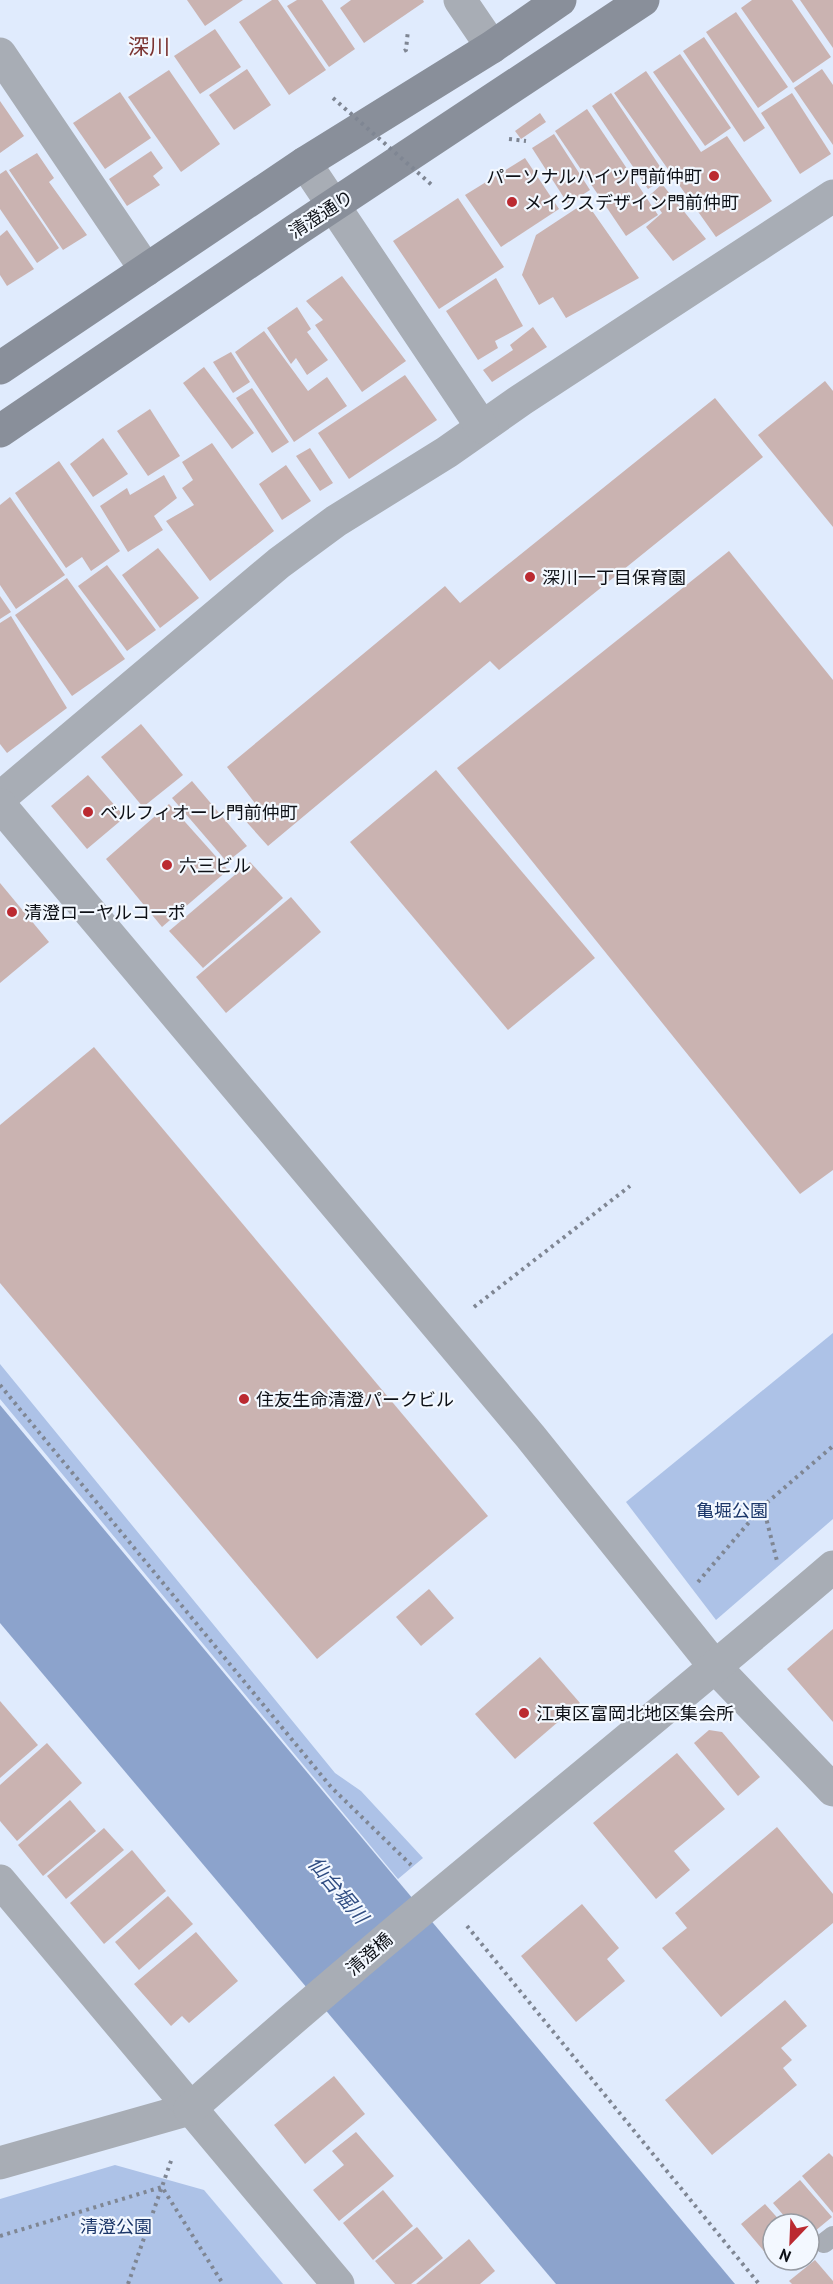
<svg xmlns="http://www.w3.org/2000/svg" width="833" height="2284" font-family="'PT Sans','Noto Sans JP',sans-serif">
<rect width="100%" height="100%" fill="#e0ebfd"/>
<g fill="#adc2e7">
<path d="M 833,1333 L 833,1519 L 716,1620 L 626,1502 Z"/>
<path d="M 0,1364 L 335,1773 L 361,1791 L 423,1858 L 398,1879 L 0,1399 Z"/>
<path d="M 115,2165 L 204,2190 L 283,2284 L 0,2284 L 0,2199 Z"/>
</g>
<path fill="#8ca3cc" d="M 0,1405 L 735,2284 L 556,2284 L 0,1623 Z"/>
<g fill="#cab3b1">
<path d="M 187,0 L 243,0 L 205,26 Z"/>
<path d="M 272,0 L 278,0 L 326,70 L 289,95 L 239,22 Z"/>
<path d="M 297,0 L 322,0 L 355,49 L 329,67 L 287,6 Z"/>
<path d="M 351,0 L 423,0 L 424,2 L 364,43 L 340,8 Z"/>
<path d="M 752,0 L 792,0 L 831,57 L 793,83 L 741,8 Z"/>
<path d="M 800,0 L 833,0 L 833,48 Z"/>
<path d="M 736,12 L 788,87 L 758,108 L 706,32 Z"/>
<path d="M 215,29 L 241,67 L 200,94 L 174,56 Z"/>
<path d="M 704,37 L 765,128 L 744,142 L 683,51 Z"/>
<path d="M 680,54 L 731,128 L 705,146 L 653,72 Z"/>
<path d="M 247,69 L 271,105 L 234,130 L 209,95 Z"/>
<path d="M 822,69 L 833,85 L 833,145 L 794,88 Z"/>
<path d="M 169,70 L 220,144 L 181,172 L 128,97 Z"/>
<path d="M 646,71 L 701,152 L 727,136 L 772,201 L 716,237 L 614,93 Z"/>
<path d="M 120,92 L 151,138 L 105,169 L 73,123 Z"/>
<path d="M 611,93 L 667,177 L 648,189 L 592,106 Z"/>
<path d="M 792,93 L 831,154 L 800,174 L 761,113 Z"/>
<path d="M 0,101 L 24,136 L 0,153 Z"/>
<path d="M 587,109 L 658,215 L 626,236 L 555,131 Z"/>
<path d="M 540,113 L 546,122 L 521,139 L 515,131 Z"/>
<path d="M 554,134 L 590,190 L 568,204 L 532,148 Z"/>
<path d="M 151,151 L 163,168 L 153,176 L 160,185 L 127,206 L 109,179 Z"/>
<path d="M 37,153 L 54,178 L 49,182 L 87,235 L 63,250 L 9,170 Z"/>
<path d="M 525,158 L 559,209 L 501,247 L 465,195 Z"/>
<path d="M 6,170 L 59,248 L 37,263 L 0,209 L 0,174 Z"/>
<path d="M 662,184 L 706,239 L 673,261 L 646,227 L 662,213 L 650,195 Z"/>
<path d="M 458,198 L 504,267 L 439,309 L 393,241 Z"/>
<path d="M 586,202 L 639,278 L 566,318 L 553,297 L 539,305 L 522,275 L 536,235 Z"/>
<path d="M 7,230 L 34,269 L 7,286 L 0,275 L 0,236 Z"/>
<path d="M 342,276 L 406,361 L 362,392 L 315,325 L 323,320 L 306,301 Z"/>
<path d="M 496,278 L 523,326 L 495,341 L 498,348 L 478,360 L 446,311 Z"/>
<path d="M 297,307 L 311,329 L 307,332 L 328,360 L 307,375 L 296,358 L 291,364 L 267,328 Z"/>
<path d="M 533,327 L 547,347 L 492,382 L 483,370 L 513,350 L 510,345 Z"/>
<path d="M 264,331 L 308,391 L 327,377 L 347,406 L 294,442 L 235,352 Z"/>
<path d="M 231,352 L 250,382 L 233,393 L 213,362 Z"/>
<path d="M 204,367 L 254,433 L 232,449 L 183,383 Z"/>
<path d="M 405,375 L 437,420 L 349,479 L 318,433 Z"/>
<path d="M 825,381 L 833,391 L 833,527 L 758,435 Z"/>
<path d="M 252,388 L 289,442 L 272,453 L 236,398 Z"/>
<path d="M 715,398 L 763,457 L 499,670 L 490,661 L 268,846 L 242,817 L 258,807 L 227,767 L 445,586 L 460,603 Z"/>
<path d="M 150,409 L 180,456 L 148,476 L 117,431 Z"/>
<path d="M 103,438 L 128,474 L 93,497 L 70,464 Z"/>
<path d="M 212,443 L 274,531 L 210,581 L 166,521 L 194,505 L 182,488 L 193,480 L 182,462 Z"/>
<path d="M 310,448 L 333,483 L 320,491 L 296,456 Z"/>
<path d="M 59,461 L 120,551 L 91,571 L 82,557 L 66,568 L 15,493 Z"/>
<path d="M 286,465 L 311,501 L 282,520 L 259,484 Z"/>
<path d="M 164,475 L 177,498 L 154,516 L 163,530 L 128,552 L 100,506 L 127,488 L 130,495 Z"/>
<path d="M 10,497 L 65,575 L 16,609 L 0,585 L 0,505 Z"/>
<path d="M 158,548 L 199,598 L 160,628 L 122,575 Z"/>
<path d="M 729,551 L 833,680 L 833,1170 L 800,1194 L 457,768 Z"/>
<path d="M 107,565 L 156,630 L 127,651 L 78,586 Z"/>
<path d="M 67,578 L 125,659 L 72,696 L 15,615 Z"/>
<path d="M 0,596 L 11,612 L 0,619 Z"/>
<path d="M 11,616 L 67,708 L 7,753 L 0,744 L 0,623 Z"/>
<path d="M 141,724 L 183,775 L 143,807 L 101,757 Z"/>
<path d="M 436,770 L 595,958 L 508,1030 L 350,842 Z"/>
<path d="M 88,775 L 125,817 L 87,849 L 51,806 Z"/>
<path d="M 192,781 L 247,846 L 227,862 L 172,798 Z"/>
<path d="M 169,804 L 228,870 L 162,927 L 106,859 Z"/>
<path d="M 250,862 L 283,898 L 203,968 L 169,931 Z"/>
<path d="M 0,883 L 49,942 L 0,983 Z"/>
<path d="M 291,897 L 321,932 L 226,1013 L 196,977 Z"/>
<path d="M 94,1047 L 488,1516 L 317,1659 L 0,1283 L 0,1125 Z"/>
<path d="M 429,1589 L 454,1618 L 421,1646 L 396,1617 Z"/>
<path d="M 833,1629 L 833,1722 L 787,1669 Z"/>
<path d="M 540,1657 L 580,1703 L 515,1759 L 475,1714 Z"/>
<path d="M 0,1701 L 38,1745 L 0,1778 Z"/>
<path d="M 709,1730 L 722,1732 L 760,1777 L 738,1796 L 694,1743 Z"/>
<path d="M 47,1743 L 82,1783 L 17,1841 L 0,1821 L 0,1785 Z"/>
<path d="M 677,1753 L 725,1809 L 674,1851 L 690,1870 L 656,1899 L 593,1823 Z"/>
<path d="M 70,1800 L 96,1831 L 43,1876 L 18,1845 Z"/>
<path d="M 777,1827 L 833,1894 L 833,1923 L 721,2017 L 662,1948 L 687,1928 L 675,1913 Z"/>
<path d="M 104,1828 L 124,1850 L 66,1899 L 47,1876 Z"/>
<path d="M 132,1850 L 166,1891 L 104,1944 L 70,1903 Z"/>
<path d="M 168,1896 L 193,1924 L 139,1970 L 115,1942 Z"/>
<path d="M 582,1904 L 619,1948 L 607,1959 L 625,1981 L 576,2022 L 521,1956 Z"/>
<path d="M 196,1932 L 238,1981 L 189,2023 L 182,2016 L 171,2026 L 134,1984 Z"/>
<path d="M 785,2000 L 807,2026 L 781,2048 L 792,2060 L 783,2068 L 797,2085 L 712,2155 L 665,2100 Z"/>
<path d="M 334,2076 L 365,2114 L 305,2164 L 274,2125 Z"/>
<path d="M 356,2132 L 394,2176 L 339,2221 L 313,2190 L 344,2165 L 332,2151 Z"/>
<path d="M 829,2153 L 833,2157 L 833,2213 L 802,2176 Z"/>
<path d="M 800,2180 L 832,2217 L 809,2236 L 809,2224 L 791,2224 L 773,2203 Z"/>
<path d="M 383,2190 L 413,2226 L 373,2260 L 343,2223 Z"/>
<path d="M 765,2204 L 783,2224 L 773,2224 L 773,2260 L 787,2260 L 778,2268 L 741,2224 Z"/>
<path d="M 417,2227 L 443,2258 L 411,2284 L 395,2284 L 375,2261 Z"/>
<path d="M 469,2239 L 495,2271 L 480,2284 L 416,2284 Z"/>
<path d="M 815,2260 L 833,2281 L 833,2284 L 792,2284 L 789,2281 Z"/>
</g>
<g fill="none" stroke-linecap="round" stroke-linejoin="round">
<g stroke="#7f8693" stroke-width="4" stroke-dasharray="3 4.5" stroke-linecap="butt">
<path d="M 404,51 L 406,50 L 408,30"/>
<path d="M 509,139 L 526,141"/>
<path d="M 474,1307 L 630,1186"/>
<path d="M 0,1385 L 331,1787 L 411,1865"/>
<path d="M 763,1506 L 777,1561"/>
<path d="M 698,1582 L 763,1506 L 833,1446"/>
<path d="M 467,1926 L 759,2284"/>
<path d="M 0,2236 L 162,2187 L 223,2284"/>
<path d="M 128,2284 L 172,2158"/>
</g>
<path stroke="#a8adb5" stroke-width="20" d="M 824,2243 L 833,2236"/>
<g stroke="#a8adb5" stroke-width="33">
<path d="M 460,0 L 492,47"/>
<path d="M 0,54 L 146,270"/>
<path d="M 0,798 L 279,563 L 336,521 L 447,452 L 521,400 L 833,196"/>
<path d="M 0,805 L 530,1436 L 716,1668 L 833,1790"/>
<path d="M 0,2163 L 190,2109"/>
</g>
<g stroke="#a8adb5" stroke-width="33">
<path d="M 305,163 L 482,427"/>
<path d="M 0,1881 L 338,2284"/>
<path d="M 190,2109 C 399,1922 620,1750 833,1567"/>
</g>
<g stroke="#898f9a" stroke-width="33">
<path d="M 0,368 L 305,163 L 492,47 L 560,0"/>
<path d="M 0,431 L 296,230 L 643,0"/>
</g>
<path stroke="#7f8693" stroke-width="4" stroke-dasharray="3 4.5" stroke-linecap="butt" d="M 333,98 L 433,186"/>
</g>
<g fill="#bb2a31" stroke="#f3f8ff" stroke-width="2">
<circle cx="714" cy="176" r="6"/>
<circle cx="512" cy="202" r="6"/>
<circle cx="530" cy="577" r="6"/>
<circle cx="88" cy="812" r="6"/>
<circle cx="167" cy="865" r="6"/>
<circle cx="12" cy="912" r="6"/>
<circle cx="244" cy="1399" r="6"/>
<circle cx="524" cy="1713" r="6"/>
</g>
<g text-anchor="middle" dominant-baseline="central" stroke-width="4.5" stroke-linejoin="round" paint-order="stroke">
<g font-size="18" fill="#0d1016" stroke="#f3f8ff" text-anchor="start">
<text x="702" y="176" text-anchor="end">パーソナルハイツ門前仲町</text>
<text x="524" y="202">メイクスデザイン門前仲町</text>
<text x="542" y="577">深川一丁目保育園</text>
<text x="100" y="812">ベルフィオーレ門前仲町</text>
<text x="179" y="865">六三ビル</text>
<text x="24" y="912">清澄ローヤルコーポ</text>
<text x="256" y="1399">住友生命清澄パークビル</text>
<text x="536" y="1713">江東区富岡北地区集会所</text>
</g>
<g font-size="18" fill="#0d1016" stroke="#f3f8ff">
<text transform="translate(321 214) rotate(-33)">清澄通り</text>
<text transform="translate(369 1954) rotate(-41)">清澄橋</text>
</g>
<g font-size="18" fill="#1b3669" stroke="#f3f8ff">
<text x="732" y="1510">亀堀公園</text>
<text x="116" y="2226">清澄公園</text>
</g>
<g font-size="20" font-style="italic" fill="#304d82" stroke="#f3f8ff">
<text transform="translate(338 1890) rotate(50)">仙台堀川</text>
</g>
<g font-size="21" fill="#7b3432" stroke="#f3f8ff">
<text x="149" y="46">深川</text>
</g>
</g>
<g transform="translate(791 2242) rotate(203)"><circle r="28" fill="#f3f8ff" stroke="#979ba2" stroke-width="1.5"/>
<path d="M0-4.5L10 22L0 15L-10 22Z" fill="#bb2a31"/>
<text y="-9" font-size="16" font-weight="bold" text-anchor="middle" fill="#0d1016">N</text>
</g>
</svg>
